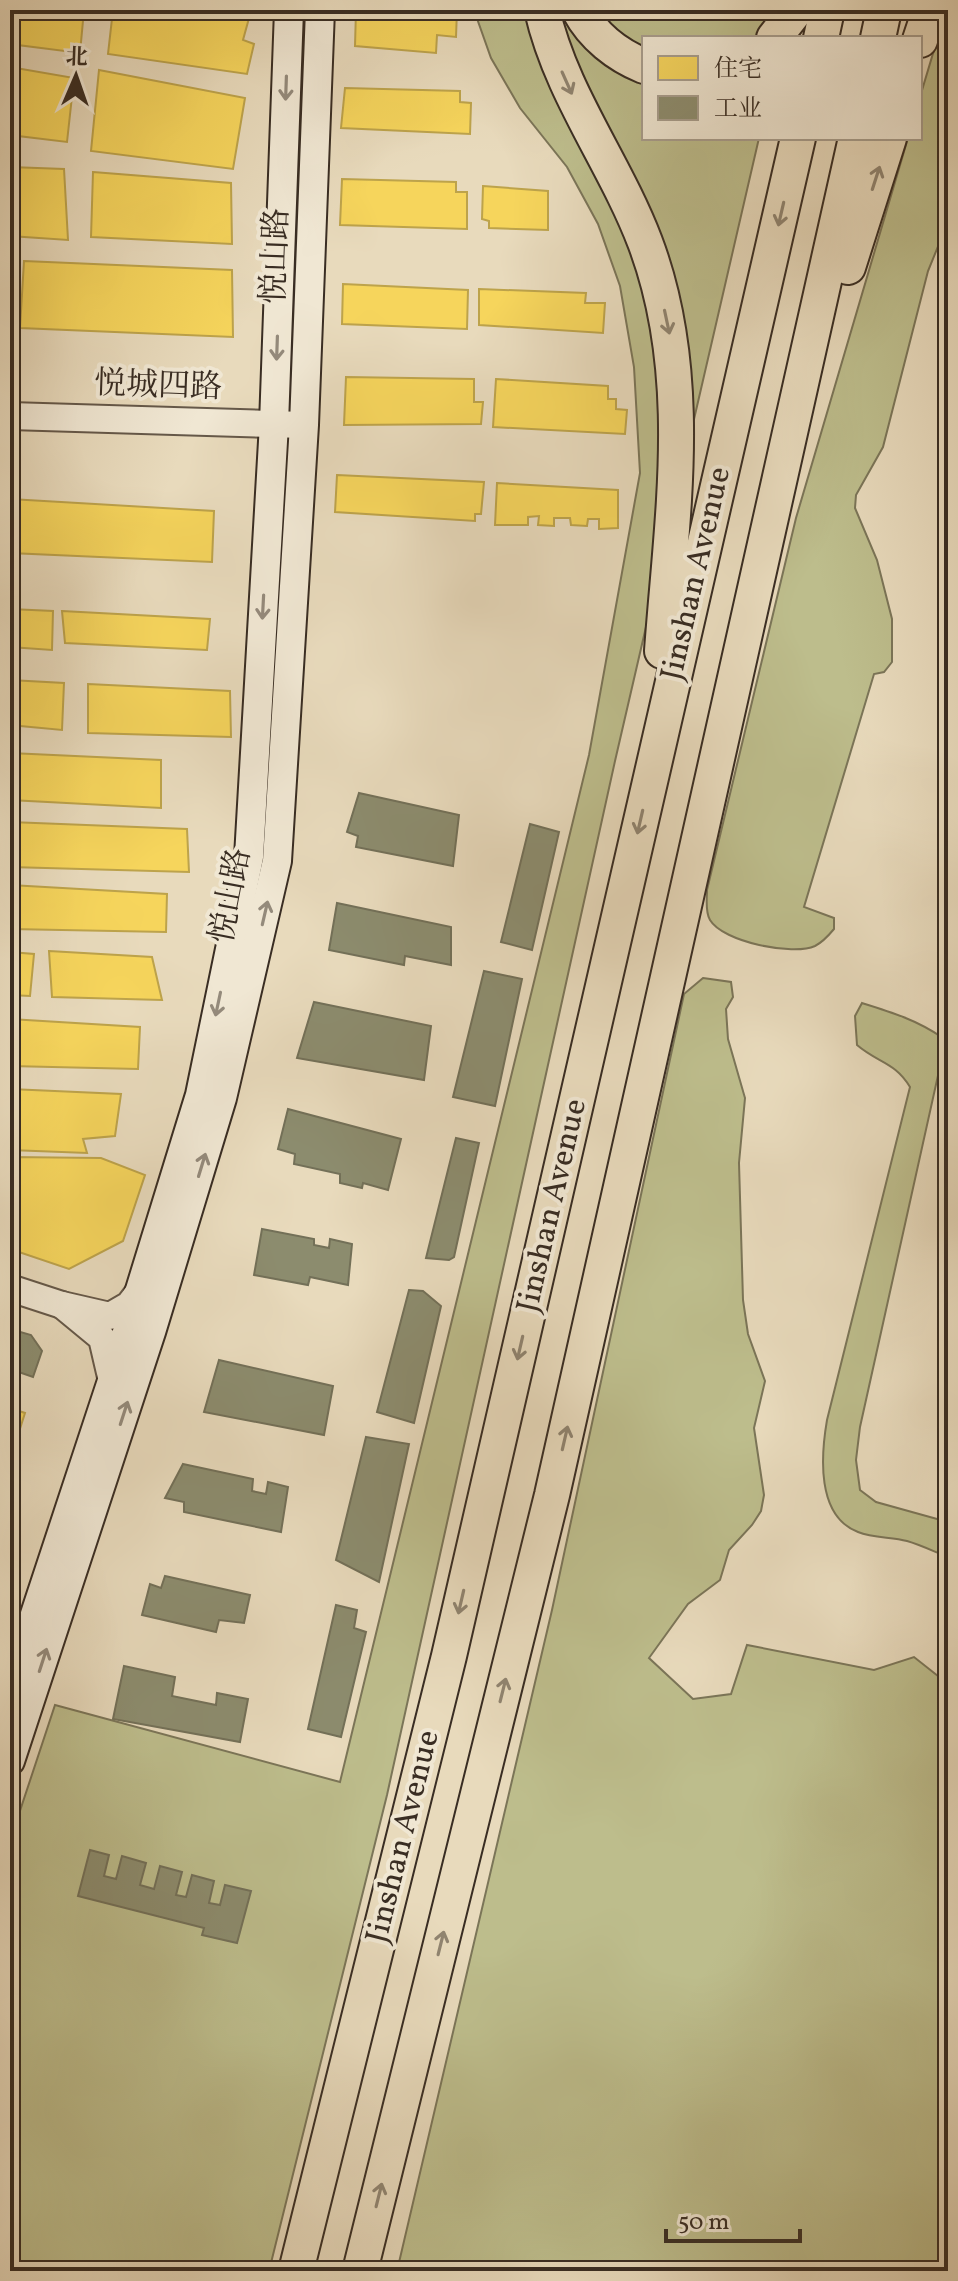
<svg xmlns="http://www.w3.org/2000/svg" width="958" height="2281" font-family="Vollkorn,'Noto Serif SC',serif">
<rect width="100%" height="100%" fill="#e8dabc"/>
<filter id="stains"><feTurbulence type="fractalNoise" baseFrequency=".0025" numOctaves="4"/><feColorMatrix values="0 0 0 0 .2 0 0 0 0 .09 0 0 0 0 .02 0 0 0 .5 -.17"/></filter>
<radialGradient id="worn" r=".72"><stop offset=".6" stop-color="#630" stop-opacity="0"/><stop offset="1" stop-color="#630" stop-opacity=".3"/></radialGradient>
<g fill="#bdbd8c" stroke="#7b7558" stroke-width="2">
<path d="M 474,10 L 789,10 L 782,38 L 644,38 L 644,138 L 759,138 L 615,761 L 387,1795 L 269,2271 L 45,2271 L 10,2261 L 10,1841 L 55,1705 L 340,1782 L 589,755 L 640,473 L 634,367 L 620,286 L 598,224 L 567,167 L 520,108 L 491,58 Z"/>
<path d="M 946,10 L 948,222 L 928,271 L 883,447 L 856,495 L 855,508 L 877,560 L 892,619 L 892,662 L 884,672 L 874,674 L 804,907 L 834,918 L 834,929 C 829,935 823,942 815,946 C 793,956 723,942 710,920 C 705,912 707,899 707,890 L 796,518 L 908,138 L 920,138 L 920,97 Z"/>
<path d="M 703,978 L 731,982 L 733,997 L 726,1009 L 728,1039 L 745,1098 L 739,1163 L 743,1300 L 748,1334 L 765,1381 L 754,1428 L 764,1495 L 761,1511 L 752,1525 L 729,1550 L 720,1580 L 688,1604 L 649,1658 L 693,1699 L 731,1694 L 747,1645 L 874,1670 L 914,1657 L 948,1684 L 948,2271 L 397,2271 L 552,1610 L 684,994 Z"/>
<path d="M 862,1003 C 891,1012 917,1020 943,1038 L 943,1053 L 860,1427 L 856,1460 L 860,1490 L 876,1502 L 948,1522 L 948,1557 C 935,1552 921,1545 907,1541 C 891,1537 873,1538 858,1532 C 816,1516 821,1455 827,1420 L 910,1087 C 895,1062 878,1063 857,1045 L 855,1016 Z"/>
</g>
<g fill="#f6d55c" stroke="#bda34b" stroke-width="2">
<path d="M 10,10 L 84,10 L 80,53 L 10,44 Z"/>
<path d="M 113,10 L 251,11 L 243,40 L 254,44 L 247,74 L 108,54 Z"/>
<path d="M 356,10 L 457,10 L 456,37 L 437,35 L 436,53 L 355,46 Z"/>
<path d="M 10,67 L 74,78 L 67,142 L 10,135 Z"/>
<path d="M 99,70 L 245,98 L 233,169 L 91,151 Z"/>
<path d="M 345,88 L 460,91 L 460,102 L 471,103 L 470,134 L 341,128 Z"/>
<path d="M 10,167 L 64,169 L 68,240 L 10,236 Z"/>
<path d="M 93,172 L 231,183 L 232,244 L 91,237 Z"/>
<path d="M 342,179 L 456,182 L 456,192 L 467,192 L 467,229 L 340,225 Z"/>
<path d="M 483,186 L 548,191 L 548,230 L 489,228 L 489,221 L 482,219 Z"/>
<path d="M 24,261 L 232,270 L 233,337 L 20,328 Z"/>
<path d="M 343,284 L 468,290 L 467,329 L 342,324 Z"/>
<path d="M 479,289 L 586,293 L 585,303 L 605,303 L 603,333 L 479,325 Z"/>
<path d="M 346,377 L 474,379 L 474,402 L 483,402 L 481,424 L 344,425 Z"/>
<path d="M 496,379 L 608,386 L 608,399 L 616,399 L 616,409 L 627,410 L 625,434 L 493,427 Z"/>
<path d="M 337,475 L 484,482 L 481,514 L 475,514 L 475,521 L 335,512 Z"/>
<path d="M 497,483 L 618,490 L 618,528 L 599,529 L 599,519 L 588,519 L 587,526 L 571,525 L 570,518 L 554,518 L 554,526 L 538,525 L 539,516 L 528,517 L 528,525 L 495,525 Z"/>
<path d="M 10,499 L 214,511 L 212,562 L 10,553 Z"/>
<path d="M 10,609 L 53,611 L 52,650 L 10,647 Z"/>
<path d="M 62,611 L 210,619 L 207,650 L 65,643 Z"/>
<path d="M 10,680 L 64,683 L 62,730 L 10,725 Z"/>
<path d="M 88,684 L 230,691 L 231,737 L 88,733 Z"/>
<path d="M 10,753 L 161,760 L 161,808 L 10,800 Z"/>
<path d="M 10,822 L 187,829 L 189,872 L 10,867 Z"/>
<path d="M 10,885 L 167,894 L 166,932 L 10,929 Z"/>
<path d="M 49,951 L 152,957 L 162,1000 L 52,997 Z"/>
<path d="M 10,952 L 34,954 L 30,996 L 10,995 Z"/>
<path d="M 10,1019 L 140,1027 L 138,1069 L 10,1066 Z"/>
<path d="M 10,1089 L 121,1094 L 115,1136 L 83,1139 L 87,1153 L 10,1150 Z"/>
<path d="M 10,1157 L 101,1158 L 145,1175 L 123,1241 L 69,1269 L 10,1249 Z"/>
<path d="M 10,1408 L 25,1413 L 12,1454 L 10,1453 Z"/>
</g>
<g fill="#8c8c6e" stroke="#737058" stroke-width="2">
<path d="M 359,793 L 459,815 L 453,866 L 356,847 L 358,836 L 347,832 Z"/>
<path d="M 530,824 L 559,832 L 532,950 L 501,942 Z"/>
<path d="M 337,903 L 451,927 L 451,965 L 405,956 L 404,965 L 329,950 Z"/>
<path d="M 484,971 L 522,979 L 495,1106 L 453,1097 Z"/>
<path d="M 314,1002 L 431,1026 L 424,1080 L 297,1058 Z"/>
<path d="M 288,1109 L 401,1139 L 388,1190 L 363,1183 L 362,1188 L 340,1183 L 340,1174 L 294,1164 L 295,1154 L 278,1149 Z"/>
<path d="M 456,1138 L 479,1143 L 454,1257 L 449,1260 L 426,1258 Z"/>
<path d="M 262,1229 L 314,1239 L 314,1245 L 329,1248 L 330,1239 L 352,1244 L 348,1285 L 310,1277 L 308,1285 L 254,1275 Z"/>
<path d="M 409,1290 L 423,1291 L 441,1306 L 414,1423 L 377,1412 Z"/>
<path d="M 10,1329 L 31,1335 L 42,1351 L 33,1377 L 10,1369 Z"/>
<path d="M 219,1360 L 333,1386 L 324,1435 L 204,1412 Z"/>
<path d="M 366,1437 L 409,1444 L 379,1582 L 336,1560 Z"/>
<path d="M 183,1464 L 253,1479 L 252,1491 L 266,1494 L 268,1482 L 288,1487 L 281,1532 L 184,1512 L 184,1502 L 165,1498 Z"/>
<path d="M 165,1576 L 250,1595 L 244,1623 L 219,1620 L 216,1632 L 142,1615 L 150,1584 L 161,1588 Z"/>
<path d="M 336,1605 L 357,1610 L 354,1628 L 366,1632 L 341,1737 L 308,1729 Z"/>
<path d="M 124,1666 L 175,1677 L 172,1696 L 216,1705 L 217,1693 L 248,1699 L 240,1742 L 113,1719 Z"/>
<path d="M 90,1850 L 109,1855 L 104,1876 L 116,1879 L 122,1856 L 146,1863 L 140,1885 L 154,1889 L 160,1866 L 182,1872 L 176,1895 L 186,1897 L 192,1875 L 214,1881 L 209,1903 L 220,1905 L 225,1885 L 251,1891 L 237,1943 L 202,1935 L 204,1928 L 78,1896 Z"/>
</g>
<g fill="none" stroke-linecap="round" stroke-linejoin="round">
<defs>
<g id="tertiary">
<path d="M 10,416 L 304,425"/>
<path d="M 10,1288 L 62,1305"/>
<path d="M 112,1381 L 102,1338 L 62,1305 L 110,1316 L 129,1305 L 141,1289"/>
</g>
<g id="secondary">
<path d="M 10,1690 L 112,1381 L 200,1095 L 249,857 L 274,424 L 289,10"/>
<path d="M 10,1761 L 151,1332 L 222,1098 L 277,861 L 304,425 L 320,10"/>
</g>
<g id="trunk">
<path d="M 542,10 C 561,94 615,163 645,242 C 695,374 672,514 662,651"/>
<path d="M 579,10 C 593,36 617,55 644,66"/>
<path d="M 774,38 L 796,10"/>
<path d="M 821,38 L 827,10"/>
<path d="M 878,38 L 884,10"/>
<path d="M 920,40 L 930,10"/>
<path d="M 848,267 L 889,138"/>
<path d="M 296,2271 L 449,1656 L 798,138"/>
<path d="M 360,2271 L 552,1495 L 856,138"/>
</g>
</defs>
<use href="#tertiary" stroke="#655849" stroke-width="30"/>
<use href="#secondary" stroke="#392d23" stroke-width="32"/>
<use href="#trunk" stroke="#392d23" stroke-width="38"/>
<use href="#tertiary" stroke="#f0e7d3" stroke-width="26"/>
<use href="#secondary" stroke="#f0e7d3" stroke-width="28"/>
<use href="#trunk" stroke="#e8dabc" stroke-width="34"/>
</g>
<defs><path id="oneway-shaft" d="M-6 0H5M1.5-3L5.5 0L1.5 3" fill="none" stroke-width="1.6" stroke-linecap="round" stroke-linejoin="round" transform="scale(2)"/></defs>
<g stroke="#908470">
<use href="#oneway-shaft" transform="translate(567 83) rotate(66)"/>
<use href="#oneway-shaft" transform="translate(876 178) rotate(-72)"/>
<use href="#oneway-shaft" transform="translate(781 214) rotate(103)"/>
<use href="#oneway-shaft" transform="translate(667 322) rotate(78)"/>
<use href="#oneway-shaft" transform="translate(640 822) rotate(103)"/>
<use href="#oneway-shaft" transform="translate(520 1348) rotate(103)"/>
<use href="#oneway-shaft" transform="translate(565 1438) rotate(-77)"/>
<use href="#oneway-shaft" transform="translate(461 1602) rotate(103)"/>
<use href="#oneway-shaft" transform="translate(503 1690) rotate(-76)"/>
<use href="#oneway-shaft" transform="translate(441 1943) rotate(-76)"/>
<use href="#oneway-shaft" transform="translate(379 2195) rotate(-76)"/>
</g>
<g stroke="#948a7b">
<use href="#oneway-shaft" transform="translate(286 88) rotate(92)"/>
<use href="#oneway-shaft" transform="translate(277 348) rotate(92)"/>
<use href="#oneway-shaft" transform="translate(263 607) rotate(93)"/>
<use href="#oneway-shaft" transform="translate(265 913) rotate(-77)"/>
<use href="#oneway-shaft" transform="translate(218 1004) rotate(102)"/>
<use href="#oneway-shaft" transform="translate(202 1165) rotate(-73)"/>
<use href="#oneway-shaft" transform="translate(124 1413) rotate(-72)"/>
<use href="#oneway-shaft" transform="translate(43 1660) rotate(-72)"/>
</g>
<g text-anchor="middle" dominant-baseline="central" stroke-width="8" stroke-linejoin="round" paint-order="stroke">
<g font-size="32" fill="#392d23" stroke="#f0e7d3">
<text transform="translate(277 256) rotate(-88)">悦山路</text>
<text transform="translate(158 387) rotate(2)">悦城四路</text>
<text transform="translate(697 574) rotate(-77)">Jinshan Avenue</text>
<text transform="translate(232 896) rotate(-79)">悦山路</text>
<text transform="translate(553 1206) rotate(-77)">Jinshan Avenue</text>
<text transform="translate(404 1837) rotate(-76)">Jinshan Avenue</text>
</g>
</g>
<rect width="958" height="2281" fill="none" stroke="#e8dabc" stroke-width="40"/>
<rect x="12" y="12" width="934" height="2257" fill="none" stroke="#392d23" stroke-width="4"/>
<rect x="20" y="20" width="918" height="2241" fill="none" stroke="#392d23" stroke-width="2"/>
<rect x="642" y="36" width="280" height="104" fill="#f0e7d3" stroke="#a79d8d" stroke-width="2"/>
<rect x="658" y="56" width="40" height="24" fill="#f6d55c" stroke="#a79d8d" stroke-width="2"/>
<text x="714" y="76" font-size="24" fill="#392d23">住宅</text>
<rect x="658" y="96" width="40" height="24" fill="#8c8c6e" stroke="#a79d8d" stroke-width="2"/>
<text x="714" y="116" font-size="24" fill="#392d23">工业</text>
<g transform="translate(76 76) rotate(2)" stroke="#f0e7d3" stroke-width="6" paint-order="stroke">
<path d="M0-6L14 30L0 20L-14 30Z" fill="#392d23"/>
<text y="-12" font-size="22" font-weight="bold" text-anchor="middle" fill="#392d23">北</text>
</g>
<path d="M666 2229v12h134v-12" fill="none" stroke="#392d23" stroke-width="4"/>
<text x="678" y="2229" font-size="24" fill="#392d23" stroke="#f0e7d3" stroke-width="6" paint-order="stroke">50 m</text>
<rect width="100%" height="100%" filter="url(#stains)"/>
<rect width="100%" height="100%" fill="url(#worn)"/>
</svg>
